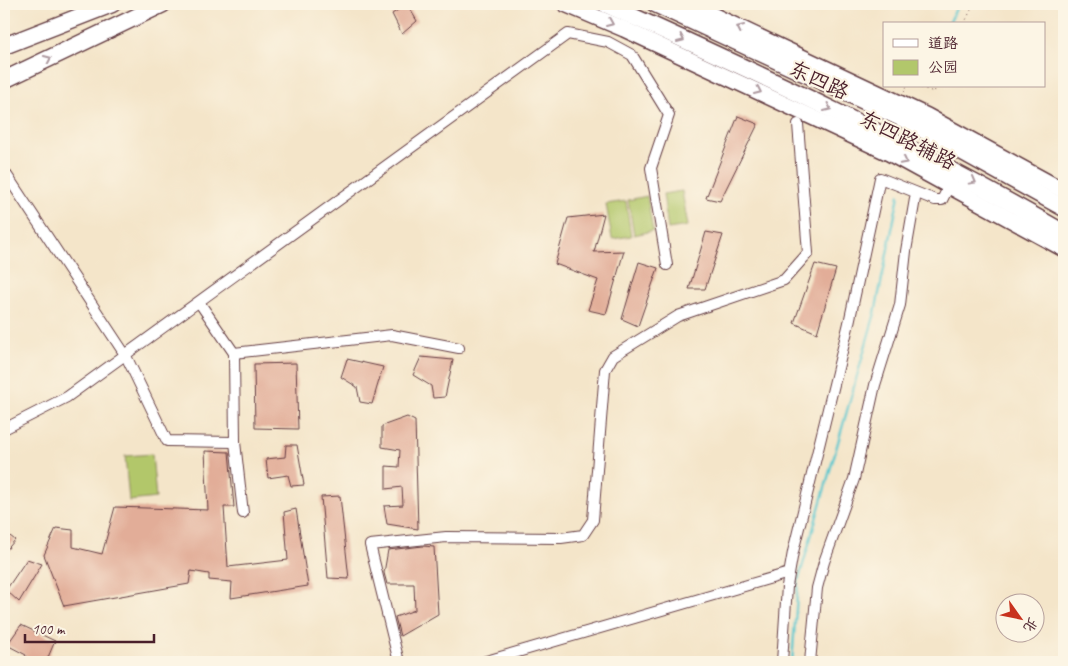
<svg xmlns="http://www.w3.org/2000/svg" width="1068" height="666" font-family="Caveat,'LXGW WenKai TC',sans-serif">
<rect width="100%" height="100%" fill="#fcf5e5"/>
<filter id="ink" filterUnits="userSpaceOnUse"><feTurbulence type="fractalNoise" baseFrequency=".02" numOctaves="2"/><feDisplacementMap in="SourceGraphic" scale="10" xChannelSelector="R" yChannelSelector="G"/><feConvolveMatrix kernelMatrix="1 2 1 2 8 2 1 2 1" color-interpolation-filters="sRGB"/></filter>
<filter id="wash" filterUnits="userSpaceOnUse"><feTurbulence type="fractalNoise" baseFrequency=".0096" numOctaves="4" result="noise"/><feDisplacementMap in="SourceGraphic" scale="20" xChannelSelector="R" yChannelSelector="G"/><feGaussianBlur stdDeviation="1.12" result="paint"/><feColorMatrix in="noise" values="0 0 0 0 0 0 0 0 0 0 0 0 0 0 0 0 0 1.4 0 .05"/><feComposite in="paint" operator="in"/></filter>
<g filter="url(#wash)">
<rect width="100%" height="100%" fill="#f4e5c9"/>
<g fill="#b2c76b" stroke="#7e734b">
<path d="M 682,191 L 688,226 L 668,229 L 663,194 Z"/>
<path d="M 647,196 L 653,231 L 634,235 L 628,200 Z"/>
<path d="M 626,201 L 631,236 L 612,239 L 606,204 Z"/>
<path d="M 152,454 L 156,498 L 129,501 L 125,456 Z"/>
</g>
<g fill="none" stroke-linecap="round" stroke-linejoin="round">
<g stroke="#5bc8cf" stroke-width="2.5">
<path d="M 949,24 L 958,4"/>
<path d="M 792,662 L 798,582 L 875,313 L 899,195"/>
</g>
</g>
<g id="blocks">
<g fill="#e2ad98">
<path d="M 407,4 L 417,21 L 402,34 L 392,14 Z"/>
<path d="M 738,116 L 758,124 L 720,201 L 706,198 Z"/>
<path d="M 604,214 L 594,252 L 624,251 L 606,314 L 588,310 L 598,280 L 555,264 L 568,218 Z"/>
<path d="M 706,232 L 723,235 L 705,289 L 689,289 Z"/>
<path d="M 639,262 L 658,268 L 638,326 L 622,319 Z"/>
<path d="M 815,264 L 836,269 L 817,333 L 794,323 Z"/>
<path d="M 421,357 L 453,360 L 445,397 L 433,398 L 431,386 L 413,375 Z"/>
<path d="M 347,359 L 383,367 L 372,404 L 360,402 L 357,387 L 341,377 Z"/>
<path d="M 296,363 L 298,429 L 255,428 L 254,364 Z"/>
<path d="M 407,417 L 415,421 L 418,529 L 387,524 L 384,506 L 403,505 L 402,487 L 386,489 L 386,466 L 399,467 L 400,450 L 382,447 L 382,426 Z"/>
<path d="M 286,445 L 297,445 L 304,485 L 291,486 L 288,475 L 268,478 L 266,459 L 285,457 Z"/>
<path d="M 205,451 L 229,452 L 234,507 L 224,507 L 228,567 L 288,560 L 284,512 L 296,509 L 308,586 L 231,598 L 232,582 L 209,580 L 209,574 L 191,571 L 189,584 L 64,606 L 44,555 L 56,528 L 73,530 L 73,547 L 102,554 L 115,507 L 208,510 Z"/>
<path d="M 340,496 L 349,579 L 328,578 L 321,497 Z"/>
<path d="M 4,531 L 15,540 L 4,553 Z"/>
<path d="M 423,546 L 434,547 L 438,614 L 400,636 L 395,617 L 415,610 L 414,584 L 387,584 L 384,573 L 388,550 Z"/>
<path d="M 27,559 L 42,564 L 19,602 L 6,590 Z"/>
<path d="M 21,625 L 55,641 L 46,662 L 23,662 L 26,655 L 7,645 Z"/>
</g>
</g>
</g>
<g filter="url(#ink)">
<use href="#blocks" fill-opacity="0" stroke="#643d43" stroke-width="1"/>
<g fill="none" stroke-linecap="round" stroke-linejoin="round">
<defs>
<g id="minor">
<path d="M 4,171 L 126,356 L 167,441 L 235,442"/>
<path d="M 199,302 L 234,353 L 235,442 L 243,513"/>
<path d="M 234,353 L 392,335 L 459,348"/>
<path d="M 4,429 L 67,397 L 568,34 L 608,42 L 632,55 L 669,115 L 651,168 L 667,265"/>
<path d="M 399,662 L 370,545 L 446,537 L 561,538 L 583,535 L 593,520 L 605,370 L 613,356 L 678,316 L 784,280 L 808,253 L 798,124"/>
<path d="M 483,662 L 789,573"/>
<path d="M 782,662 L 787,586 L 793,552 L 849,323 L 880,178 L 935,200 L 942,200 L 950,184"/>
<path d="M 810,662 L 817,588 L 824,562 L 854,479 L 875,385 L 900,305 L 906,251 L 916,193"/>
</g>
<g id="secondary">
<path d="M 565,4 L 624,29 L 889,153 L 1064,249"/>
<path d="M 689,4 L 927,116 L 1064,191"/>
</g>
<g id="primary">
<path d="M 605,4 C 761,74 916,147 1064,233"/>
<path d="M 655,4 L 905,120 L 1064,208"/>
<path d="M 4,46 L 112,4"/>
<path d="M 4,80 L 163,4"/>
</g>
</defs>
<use href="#minor" stroke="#643d43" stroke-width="12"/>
<use href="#secondary" stroke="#643d43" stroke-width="18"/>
<use href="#primary" stroke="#643d43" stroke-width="19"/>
<g stroke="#643d43" stroke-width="1" stroke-dasharray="1 4" stroke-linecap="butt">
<path d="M 964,24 L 974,4"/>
<path d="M 916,86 L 934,92 L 937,86"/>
<path d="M 904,92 L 907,86"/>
</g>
<use href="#minor" stroke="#fff" stroke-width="10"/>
<use href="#secondary" stroke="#fff" stroke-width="15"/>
<use href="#primary" stroke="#fff" stroke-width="16"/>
</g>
<defs><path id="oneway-chevron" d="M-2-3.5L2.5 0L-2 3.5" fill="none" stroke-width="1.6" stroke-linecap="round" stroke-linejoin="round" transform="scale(1.25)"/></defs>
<g stroke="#ae9aa0">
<use href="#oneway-chevron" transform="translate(610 23) rotate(23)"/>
<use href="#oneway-chevron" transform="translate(740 28) rotate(-155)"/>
<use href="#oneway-chevron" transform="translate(681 39) rotate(25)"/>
<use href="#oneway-chevron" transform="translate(48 59) rotate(-25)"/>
<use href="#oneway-chevron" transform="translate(758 91) rotate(25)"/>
<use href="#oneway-chevron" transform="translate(828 108) rotate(25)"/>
<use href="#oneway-chevron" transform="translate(904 161) rotate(27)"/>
<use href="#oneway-chevron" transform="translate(973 181) rotate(29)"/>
</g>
</g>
<g text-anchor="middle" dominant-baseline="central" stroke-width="4.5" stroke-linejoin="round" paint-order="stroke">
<g font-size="21" fill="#4a1f2b" stroke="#fcf5e5">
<text transform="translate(819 80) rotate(25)">东四路</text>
<text transform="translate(908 140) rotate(27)">东四路辅路</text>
</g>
</g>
<rect width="1068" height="666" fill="none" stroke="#fcf5e5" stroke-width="20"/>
<rect x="883" y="22" width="162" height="65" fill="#fcf5e5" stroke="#b59f9b"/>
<rect x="893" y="39" width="25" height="8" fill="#ffffff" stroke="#b59f9b"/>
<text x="928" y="48" font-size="15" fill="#4a1f2b">道路</text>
<rect x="893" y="60" width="25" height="15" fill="#b2c76b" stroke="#b59f9b"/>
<text x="928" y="72" font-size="15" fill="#4a1f2b">公园</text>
<g transform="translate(1020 618) rotate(123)"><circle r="24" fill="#fcf5e5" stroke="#b59f9b"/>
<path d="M0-4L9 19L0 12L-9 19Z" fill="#c8321e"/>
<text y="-8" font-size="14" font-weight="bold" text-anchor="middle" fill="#4a1f2b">北</text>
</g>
<path d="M25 634v8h129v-8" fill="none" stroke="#4a1f2b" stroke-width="2.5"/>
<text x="32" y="634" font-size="15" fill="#4a1f2b" stroke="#fcf5e5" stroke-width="4" paint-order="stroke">100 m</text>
</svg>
